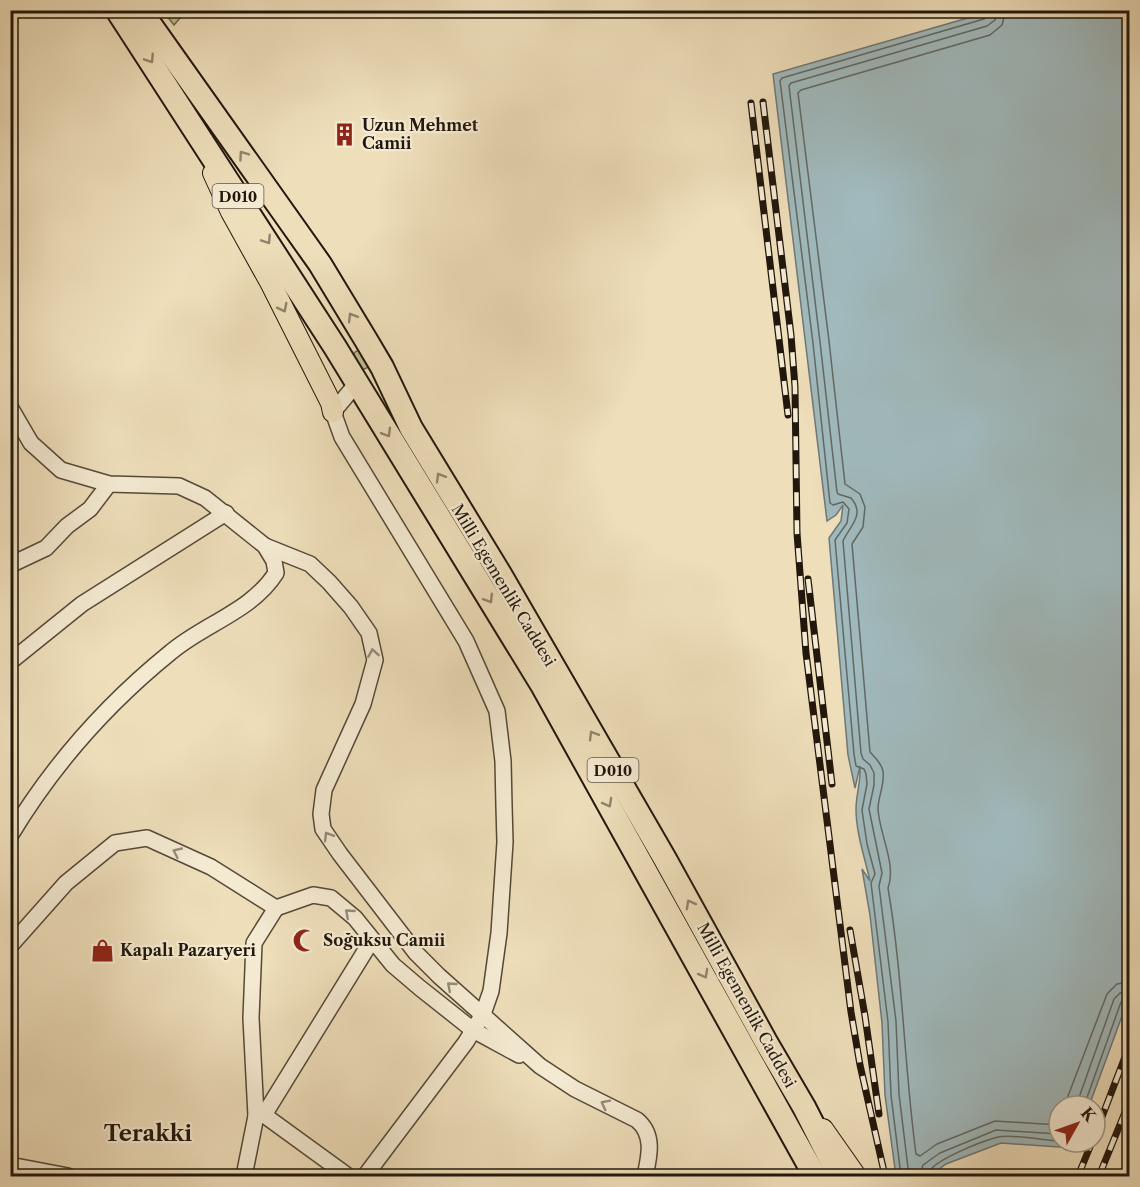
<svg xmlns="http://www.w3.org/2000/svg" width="1140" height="1187" font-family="'Libre Caslon Text',serif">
<rect width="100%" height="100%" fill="#eedeba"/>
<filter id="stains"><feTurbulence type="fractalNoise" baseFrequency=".00333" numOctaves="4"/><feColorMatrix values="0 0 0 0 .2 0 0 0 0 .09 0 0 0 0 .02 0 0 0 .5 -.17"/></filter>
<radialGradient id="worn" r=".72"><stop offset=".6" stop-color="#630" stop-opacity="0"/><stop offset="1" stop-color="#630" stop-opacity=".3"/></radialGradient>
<g fill="#bbc08d" stroke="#6e6c4c" stroke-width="1.5">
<path d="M 163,11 L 186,11 L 174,25 Z"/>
<path d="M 361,349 L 371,366 L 362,370 L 352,358 L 355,352 Z"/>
</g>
<path fill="#a0b9bc" stroke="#6e7876" stroke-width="1.5" d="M 992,11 L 1129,11 L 1129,997 L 1089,1106 L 1059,1106 L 1059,1142 L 1075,1142 L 1073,1148 L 1001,1143 L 946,1164 L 930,1176 L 896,1176 L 885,1095 L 882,1023 L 870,915 L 862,869 L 870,881 C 865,858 856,833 856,809 C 856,794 861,783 860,766 L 855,788 L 848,755 L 829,538 L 841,521 L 843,505 L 836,515 L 827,521 L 773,74 Z"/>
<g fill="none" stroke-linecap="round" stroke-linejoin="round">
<g stroke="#616864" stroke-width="1.5">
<path d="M 1006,10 L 1002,25 L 990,35 L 801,90 L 798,93 L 829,341 L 845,484 L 860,494 L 865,507 L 863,527 L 852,544 L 870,752 C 875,758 881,762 883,771 C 885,785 878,796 878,809 C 879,833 897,865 888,888 C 903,976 904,1065 916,1154 L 920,1156 L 937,1144 L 995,1121 L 1059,1125"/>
<path d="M 1067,1106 L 1068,1096 L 1107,994 L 1117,984 L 1130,982"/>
<path d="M 1076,1106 L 1114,999 L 1120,993 L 1130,991"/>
<path d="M 1084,1106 L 1121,1002 L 1125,999 L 1130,998"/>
<path d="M 901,1176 L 891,1095 L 888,1022 L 871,883 L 875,874 L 867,844 L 862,810 L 867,784 L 866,774 L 864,769 L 856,766 L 854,754 L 835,540 L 847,523 L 849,509 L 843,502 L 833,505 L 830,503 L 813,343 L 780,81 L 782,78 L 984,19 L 988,16 L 989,10"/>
<path d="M 909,1176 L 899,1094 L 896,1021 L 879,886 L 882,873 L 869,809 L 874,785 L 874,773 L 870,765 L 863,759 L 861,753 L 843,541 C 849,527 866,515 851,498 L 838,494 L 837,492 L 820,342 L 789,86 L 791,83 L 987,26 L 995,20 L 997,10"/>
<path d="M 920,1176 L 923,1165 L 940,1153 L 996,1130 L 1059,1134"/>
<path d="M 927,1176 C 929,1161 983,1141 998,1137 C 1011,1134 1044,1140 1059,1141"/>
</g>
<defs>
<g id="minor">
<path d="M 357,383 L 333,412 L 342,437 L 466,641 L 497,711 L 503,761 L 504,806 L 505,842 L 499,933 L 491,991 L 483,1014 L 466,1042 L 365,1176"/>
<path d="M 10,407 L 31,443 L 61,470 L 109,484 L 179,486 L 205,498 L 265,546 L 274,561 L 276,573 C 252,611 204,624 171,652 C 108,703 52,766 10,836"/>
<path d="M 265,546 L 310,564 L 329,582 L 351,607 L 369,633 L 375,660 L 363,704 L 324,790 L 321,814 L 323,829 L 340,854 L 416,953 L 439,976 L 540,1066 L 575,1089 L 637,1120 C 655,1135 649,1157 645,1176"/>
<path d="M 10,565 L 46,548 L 67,526 L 90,509 L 109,484"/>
<path d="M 10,662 L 82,604 L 226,513"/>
<path d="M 10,946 L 66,883 L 115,843 L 147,838 L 211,867 L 276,908 L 313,895 L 331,898 L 355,918 L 393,965 L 420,988 L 473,1030 L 519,1055"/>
<path d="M 264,1115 L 372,940"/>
<path d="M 256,1116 L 264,1115 L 348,1176"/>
<path d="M 10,1165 L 68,1176"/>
<path d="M 244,1176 L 256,1116 L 251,1018 L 254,943 L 276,908"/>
</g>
<g id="major">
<path d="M 213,173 L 231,212 L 271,284 L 331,403 L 333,412"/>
<path d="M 823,1129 L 856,1176"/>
</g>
<g id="highway">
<path d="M 117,10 L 335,347 L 542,685 L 815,1176"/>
<path d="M 140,10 L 320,264 L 366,340 L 382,367 L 411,428 L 500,574 L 665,859 L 766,1042 L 804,1107 L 839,1176"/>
</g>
</defs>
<use href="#minor" stroke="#554938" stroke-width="18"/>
<use href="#major" stroke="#22170c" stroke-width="22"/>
<use href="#highway" stroke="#22170c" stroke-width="26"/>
<use href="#minor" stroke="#f4ead2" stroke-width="15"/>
<use href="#major" stroke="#eedeba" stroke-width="20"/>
<use href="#highway" stroke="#eedeba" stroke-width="22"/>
<defs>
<g id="rail">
<path d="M 763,102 L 791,335 L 795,387 L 797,533 L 806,653 L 851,1012 L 860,1065 L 885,1176"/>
<path d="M 751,103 L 788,415"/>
<path d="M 808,579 L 832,784"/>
<path d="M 850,930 L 865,1016 L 879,1114"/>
<path d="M 1095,1135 L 1130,1044"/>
<path d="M 1078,1176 L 1092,1142"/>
<path d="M 1099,1176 L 1130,1100"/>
<path d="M 1121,1176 L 1130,1164"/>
</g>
</defs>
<use href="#rail" stroke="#22170c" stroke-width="7"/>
<use href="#rail" stroke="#f4ead2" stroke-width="4.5" stroke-dasharray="14" stroke-linecap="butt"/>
</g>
<defs><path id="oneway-chevron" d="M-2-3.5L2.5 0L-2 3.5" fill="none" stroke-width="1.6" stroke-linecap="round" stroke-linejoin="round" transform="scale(1.5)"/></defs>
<g stroke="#92846c">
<use href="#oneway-chevron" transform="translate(150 59) rotate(57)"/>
<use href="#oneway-chevron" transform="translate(243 155) rotate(-125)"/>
<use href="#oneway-chevron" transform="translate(267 240) rotate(57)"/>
<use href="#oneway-chevron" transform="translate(283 308) rotate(63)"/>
<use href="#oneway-chevron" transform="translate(352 317) rotate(-121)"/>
<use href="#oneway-chevron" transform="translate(387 433) rotate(59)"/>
<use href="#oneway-chevron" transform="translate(440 477) rotate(-121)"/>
<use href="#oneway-chevron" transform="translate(489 599) rotate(58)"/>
<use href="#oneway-chevron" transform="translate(593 735) rotate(-121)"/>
<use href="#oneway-chevron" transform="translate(608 803) rotate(61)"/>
<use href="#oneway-chevron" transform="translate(690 904) rotate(-119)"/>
<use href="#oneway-chevron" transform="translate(704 974) rotate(61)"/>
</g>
<g stroke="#968b79">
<use href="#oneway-chevron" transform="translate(373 653) rotate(-99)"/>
<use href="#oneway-chevron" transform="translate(328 836) rotate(-121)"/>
<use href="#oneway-chevron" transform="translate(177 852) rotate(-155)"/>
<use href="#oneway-chevron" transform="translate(349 913) rotate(-139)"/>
<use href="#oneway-chevron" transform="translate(451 986) rotate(-139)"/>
<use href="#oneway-chevron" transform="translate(605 1104) rotate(-153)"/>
</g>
<defs>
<symbol id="building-bare" viewBox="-9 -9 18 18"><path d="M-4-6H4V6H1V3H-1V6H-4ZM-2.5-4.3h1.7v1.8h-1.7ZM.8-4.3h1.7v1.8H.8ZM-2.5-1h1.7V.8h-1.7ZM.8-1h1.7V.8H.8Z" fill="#8f2418" stroke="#f4ead2" stroke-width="2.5" paint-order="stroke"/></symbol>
<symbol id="mosque-bare" viewBox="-9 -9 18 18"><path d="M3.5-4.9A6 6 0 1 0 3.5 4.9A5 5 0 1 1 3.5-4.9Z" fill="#8f2418" stroke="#f4ead2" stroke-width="2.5" paint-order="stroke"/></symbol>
<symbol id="shop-bare" viewBox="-9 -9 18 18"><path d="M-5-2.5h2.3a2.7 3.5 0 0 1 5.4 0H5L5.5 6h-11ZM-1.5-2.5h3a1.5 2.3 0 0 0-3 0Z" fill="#8f2418" stroke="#f4ead2" stroke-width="2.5" paint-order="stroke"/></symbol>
</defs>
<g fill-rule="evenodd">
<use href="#building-bare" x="328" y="118" width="33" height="33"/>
<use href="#mosque-bare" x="288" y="924" width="33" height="33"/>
<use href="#shop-bare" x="86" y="934" width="33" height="33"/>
</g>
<g text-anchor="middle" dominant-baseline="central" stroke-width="4.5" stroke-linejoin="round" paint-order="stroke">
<g fill="#f4ead2" stroke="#615647" stroke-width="1.5">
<rect x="212.5" y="184" width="51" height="24" rx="4.5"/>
<rect x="587.5" y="758" width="51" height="24" rx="4.5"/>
</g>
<g font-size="15" font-weight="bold" fill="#22170c">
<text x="238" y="196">D010</text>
<text x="613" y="770">D010</text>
</g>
<g font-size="16" font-weight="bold" fill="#22170c" stroke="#f4ead2" text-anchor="start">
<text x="362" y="125">Uzun Mehmet<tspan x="362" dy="18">Camii</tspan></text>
<text x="323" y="940">Soğuksu Camii</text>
<text x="120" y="950">Kapalı Pazaryeri</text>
</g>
<g font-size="16" fill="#22170c" stroke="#f4ead2">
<text transform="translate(504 585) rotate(59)">Milli Egemenlik Caddesi</text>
<text transform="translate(747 1005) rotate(61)">Milli Egemenlik Caddesi</text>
</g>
<g font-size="22" font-weight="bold" fill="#22170c" stroke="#f4ead2">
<text x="148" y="1133">Terakki</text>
</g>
</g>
<rect width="1140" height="1187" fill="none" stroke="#eedeba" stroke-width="36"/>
<rect x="12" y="12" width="1116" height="1163" fill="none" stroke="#22170c" stroke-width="3"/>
<rect x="18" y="18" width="1104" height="1151" fill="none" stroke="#22170c" stroke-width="1.5"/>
<g transform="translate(1077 1124) rotate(50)"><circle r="28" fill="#f4ead2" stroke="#a09683" stroke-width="1.5"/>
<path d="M0-4.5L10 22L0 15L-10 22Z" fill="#8f2418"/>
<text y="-9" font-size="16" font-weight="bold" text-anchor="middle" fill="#22170c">K</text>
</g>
<rect width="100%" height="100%" filter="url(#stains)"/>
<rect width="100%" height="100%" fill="url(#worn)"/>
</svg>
